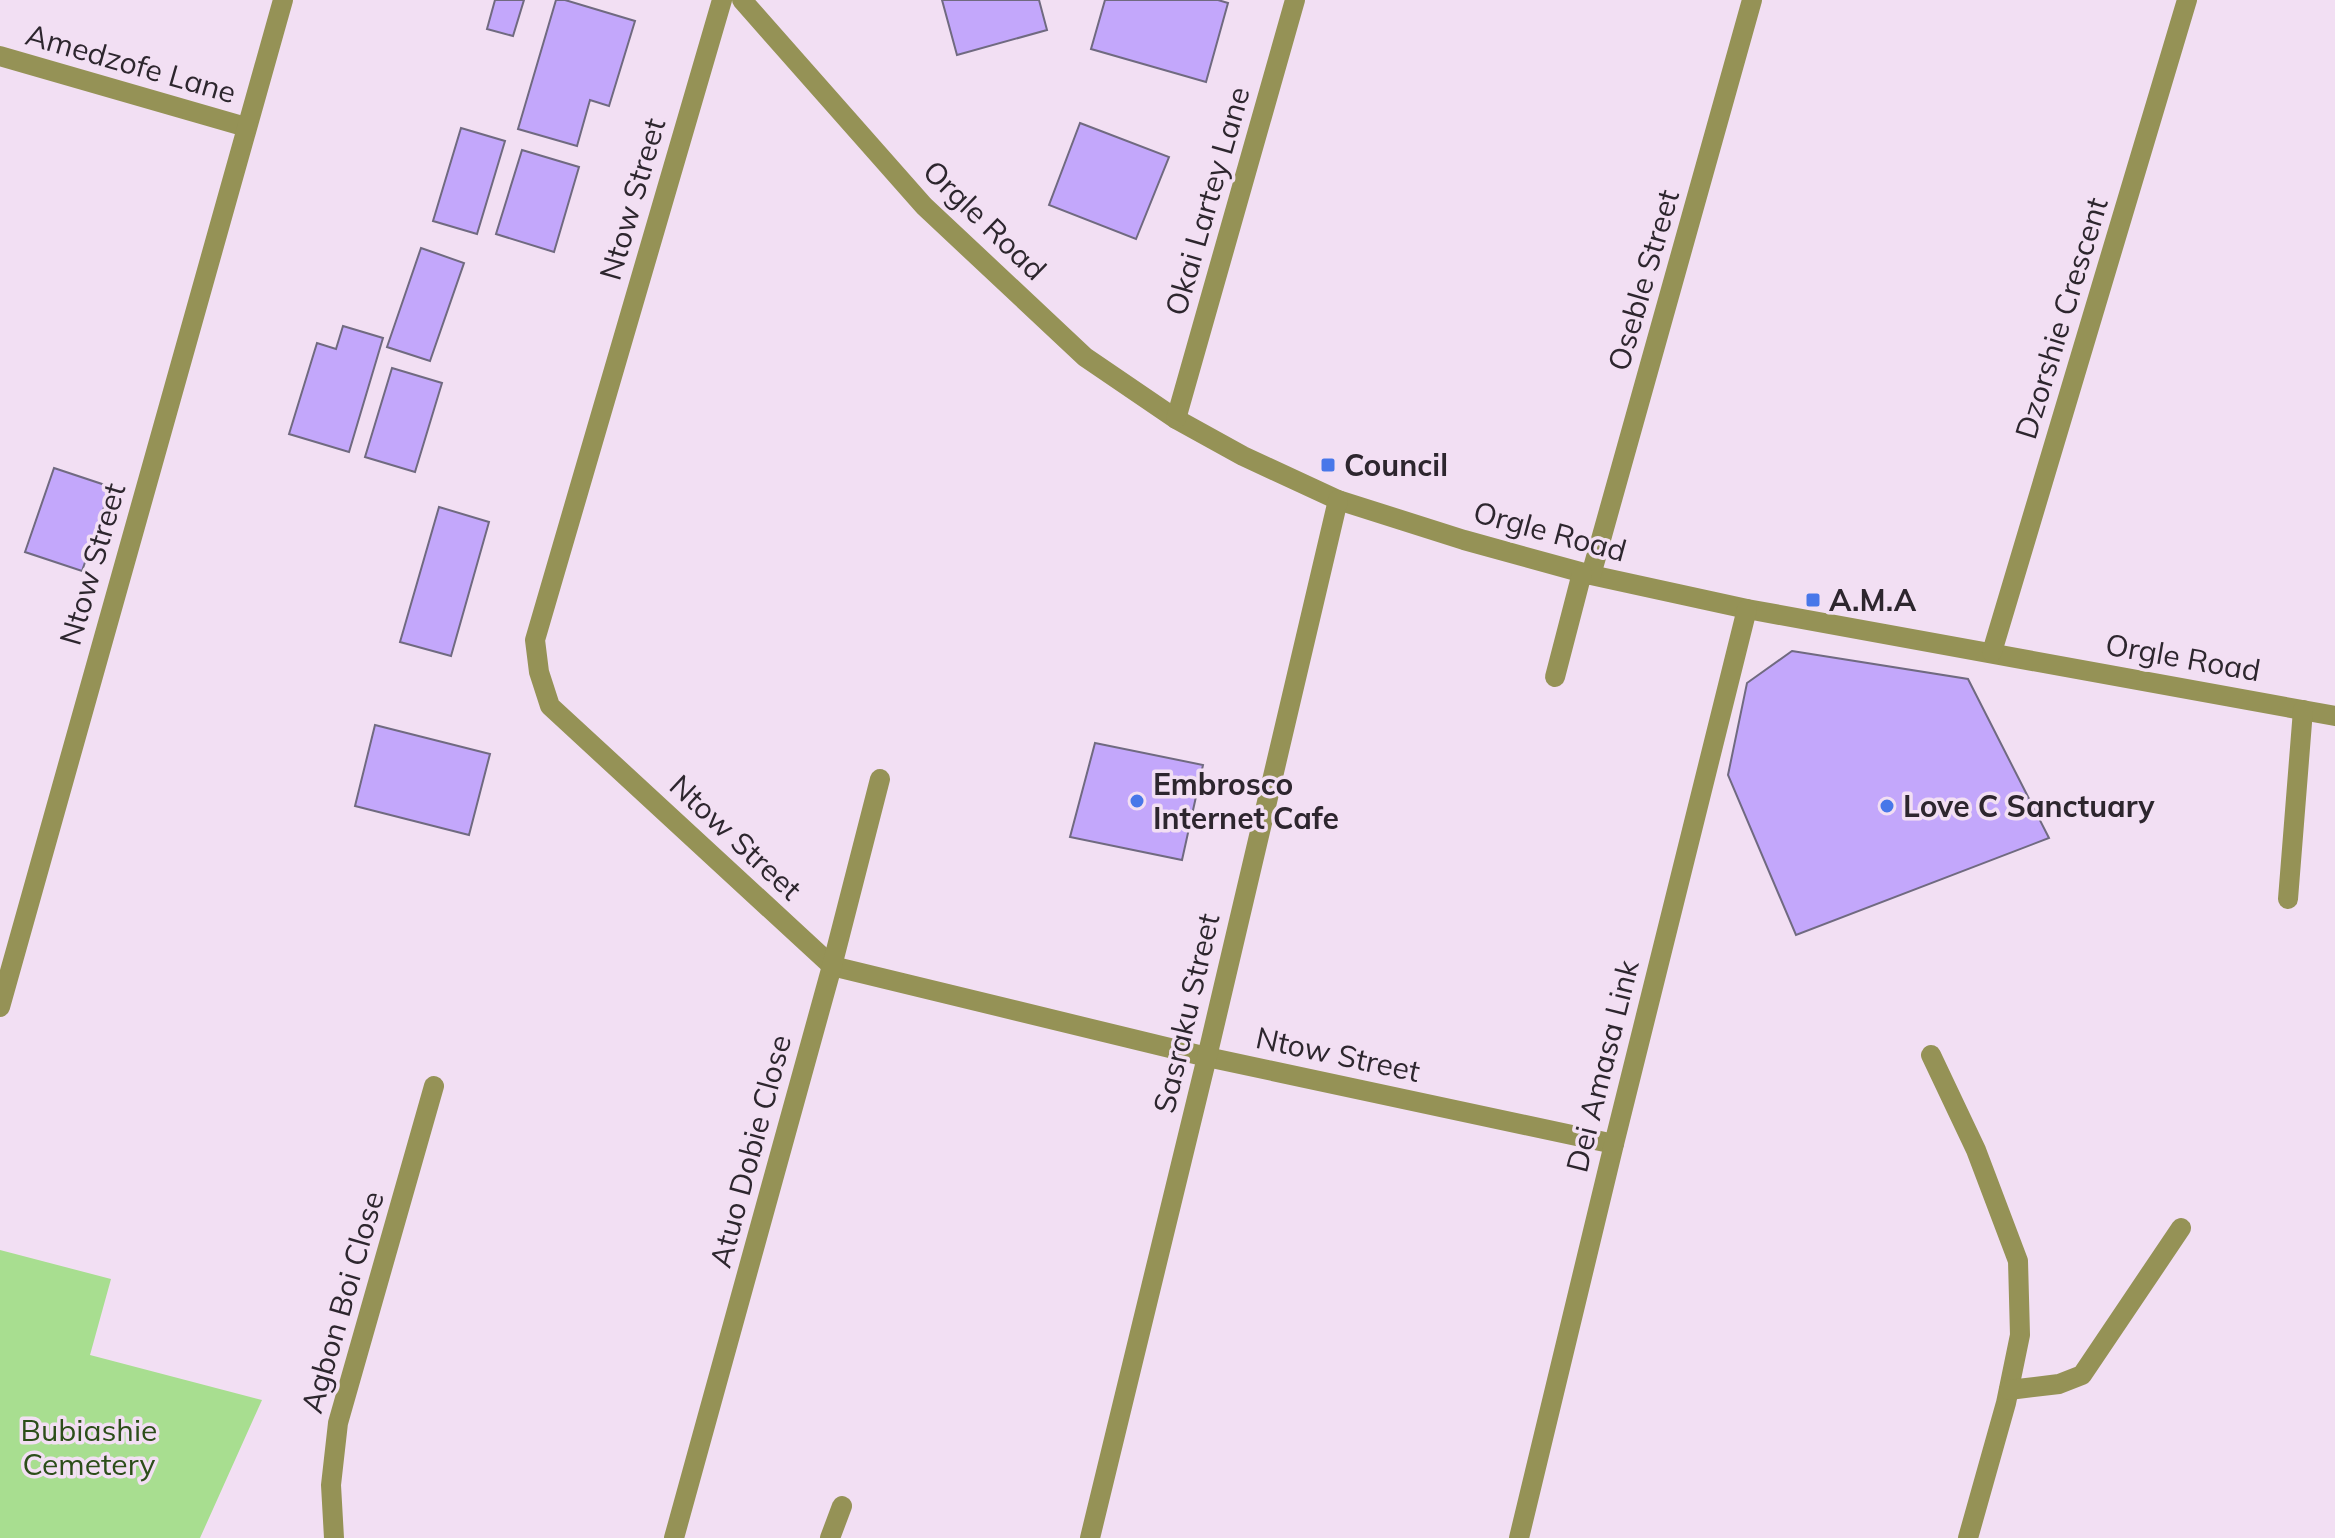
<svg xmlns="http://www.w3.org/2000/svg" width="2335" height="1538" font-family="Mulish,sans-serif">
<rect width="100%" height="100%" fill="#f2dff3"/>
<path fill="#a8de90" d="M 0,1250 L 111,1279 L 90,1355 L 262,1400 L 200,1538 L 0,1538 Z"/>
<g fill="#c3a7fb" stroke="#706a80" stroke-width="2">
<path d="M 495,0 L 524,0 L 513,36 L 487,29 Z"/>
<path d="M 556,0 L 565,0 L 635,21 L 609,106 L 590,100 L 577,146 L 518,129 Z"/>
<path d="M 942,0 L 1039,0 L 1047,30 L 957,55 Z"/>
<path d="M 1105,0 L 1218,0 L 1228,3 L 1206,82 L 1091,49 Z"/>
<path d="M 1080,123 L 1169,157 L 1136,239 L 1049,205 Z"/>
<path d="M 461,128 L 505,141 L 477,234 L 433,221 Z"/>
<path d="M 522,150 L 579,167 L 554,252 L 496,234 Z"/>
<path d="M 421,248 L 464,263 L 430,361 L 387,347 Z"/>
<path d="M 343,326 L 383,338 L 349,452 L 289,434 L 317,343 L 336,349 Z"/>
<path d="M 392,368 L 442,383 L 415,472 L 365,457 Z"/>
<path d="M 54,468 L 111,487 L 82,571 L 25,552 Z"/>
<path d="M 439,507 L 489,522 L 451,656 L 400,642 Z"/>
<path d="M 1792,651 L 1968,679 L 2049,838 L 1796,935 L 1728,775 L 1747,683 Z"/>
<path d="M 375,725 L 490,754 L 469,835 L 355,806 Z"/>
<path d="M 1095,743 L 1203,765 L 1182,860 L 1070,837 Z"/>
</g>
<g fill="none" stroke-linecap="round" stroke-linejoin="round">
<g stroke="#959256" stroke-width="20">
<path d="M 722,0 L 535,640 L 539,672 L 550,706 L 832,966 L 1207,1057 L 1614,1144"/>
<path d="M 742,0 L 924,206 L 1085,357 L 1176,419 L 1243,456 L 1338,500 L 1464,540 L 1591,575 L 1747,609 L 2335,716"/>
<path d="M 0,56 L 246,127"/>
<path d="M 1176,419 L 1295,0"/>
<path d="M 1591,575 L 1752,0"/>
<path d="M 1992,652 L 2187,0"/>
<path d="M 1555,677 L 1582,573"/>
<path d="M 2288,899 L 2303,710"/>
<path d="M 0,1007 L 283,0"/>
<path d="M 1931,1055 L 1976,1150 L 2018,1261 L 2020,1335 L 2006,1403 L 1968,1538"/>
<path d="M 2009,1390 L 2059,1384 L 2082,1375 L 2181,1228"/>
<path d="M 334,1538 L 331,1485 L 338,1423 L 434,1086"/>
<path d="M 674,1538 L 832,966 L 880,779"/>
<path d="M 830,1538 L 842,1506"/>
<path d="M 1090,1538 L 1207,1057 L 1338,500"/>
<path d="M 1519,1538 L 1614,1144 L 1747,609"/>
</g>
</g>
<g fill="#4877e9" stroke="#f2dff3" stroke-width="3">
<rect x="1320" y="457" width="16" height="16" rx="4"/>
<rect x="1805" y="592" width="16" height="16" rx="4"/>
<circle cx="1137" cy="801" r="8"/>
<circle cx="1887" cy="806" r="8"/>
</g>
<g text-anchor="middle" dominant-baseline="central" stroke-width="7" stroke-linejoin="round" paint-order="stroke">
<g font-size="30" fill="#2d262e" stroke="#f2dff3">
<text transform="translate(131 63) rotate(16)">Amedzofe Lane</text>
<text transform="translate(632 199) rotate(-74)">Ntow Street</text>
<text transform="translate(1207 201) rotate(-74)">Okai Lartey Lane</text>
<text transform="translate(985 220) rotate(44)">Orgle Road</text>
<text transform="translate(1643 280) rotate(-74)">Oseble Street</text>
<text transform="translate(2061 318) rotate(-73)">Dzorshie Crescent</text>
<text transform="translate(1550 531) rotate(15)">Orgle Road</text>
<text transform="translate(92 564) rotate(-74)">Ntow Street</text>
<text transform="translate(2183 657) rotate(10)">Orgle Road</text>
<text transform="translate(736 837) rotate(43)">Ntow Street</text>
<text transform="translate(1186 1013) rotate(-77)">Sasraku Street</text>
<text transform="translate(1338 1054) rotate(12)">Ntow Street</text>
<text transform="translate(1602 1066) rotate(-76)">Dei Amasa Link</text>
<text transform="translate(750 1151) rotate(-75)">Atuo Dobie Close</text>
<text transform="translate(342 1302) rotate(-74)">Agbon Boi Close</text>
</g>
<g font-size="30" font-weight="bold" fill="#2d262e" stroke="#f2dff3" text-anchor="start">
<text x="1344" y="465">Council</text>
<text x="1829" y="600">A.M.A</text>
<text x="1153" y="784">Embrosco<tspan x="1153" dy="34">Internet Cafe</tspan></text>
<text x="1903" y="806">Love C Sanctuary</text>
</g>
<g font-size="30" fill="#2c4e19" stroke="#f2dff3">
<text x="89" y="1430">Bubiashie<tspan x="89" dy="34">Cemetery</tspan></text>
</g>
</g>
</svg>
